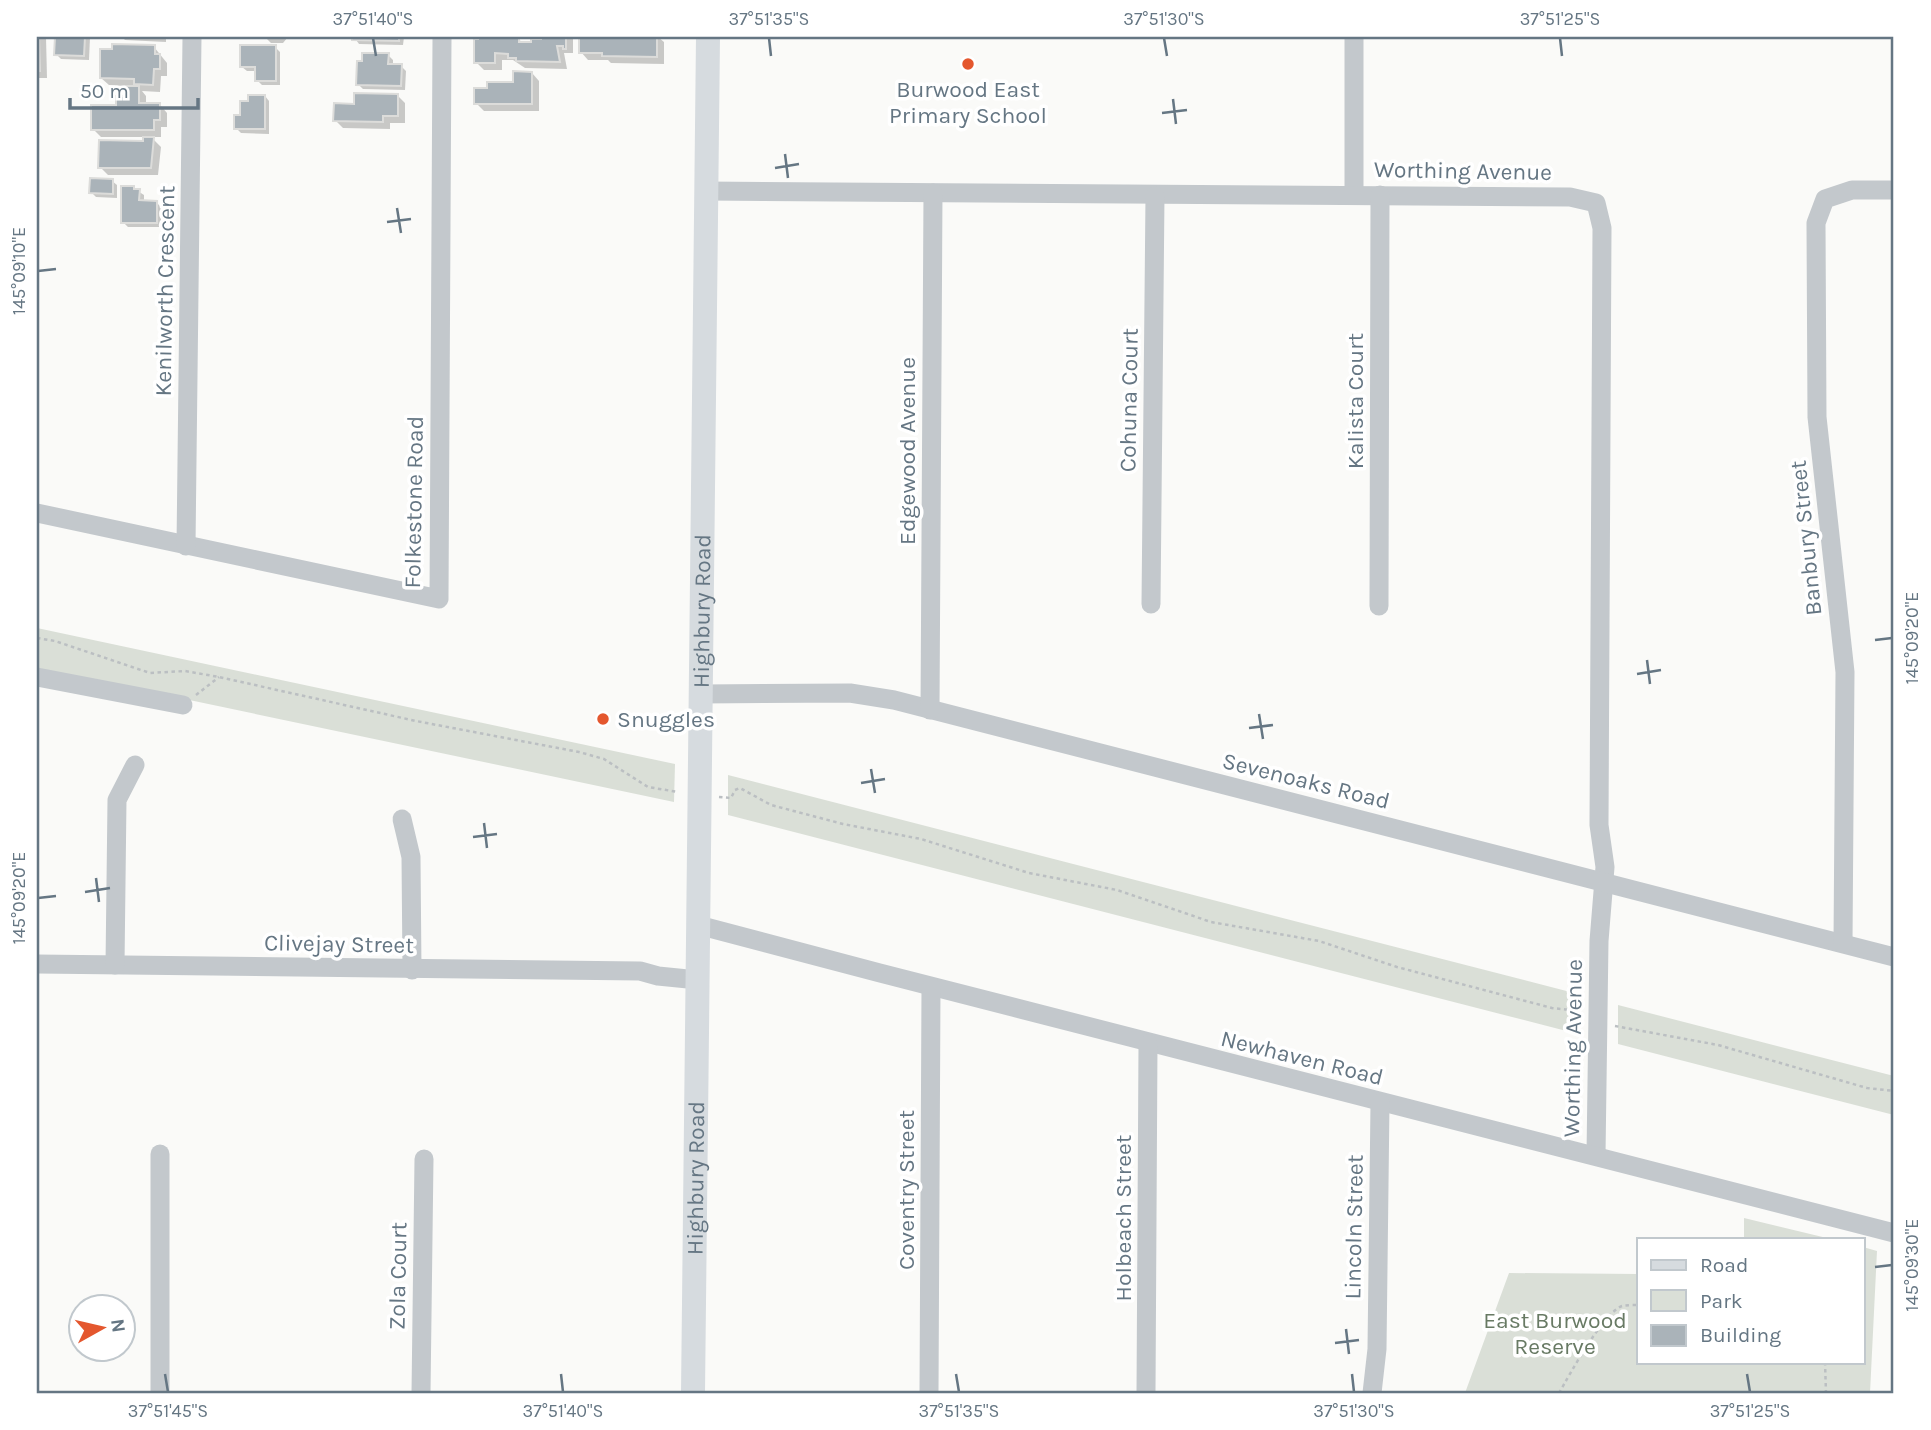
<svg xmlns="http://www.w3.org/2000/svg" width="1931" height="1430" font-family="Karla,sans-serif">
<rect width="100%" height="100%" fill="#fafaf8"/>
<g fill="#dadfd7">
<path d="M 37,628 L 675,764 L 674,802 L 37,668 Z"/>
<path d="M 728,775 L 1578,994 L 1578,1034 L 728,815 Z"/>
<path d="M 1618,1005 L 1894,1076 L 1894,1115 L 1618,1044 Z"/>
<path d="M 1744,1218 L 1831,1239 L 1744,1239 Z"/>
<path d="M 1863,1247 L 1877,1251 L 1870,1393 L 1465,1393 L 1509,1273 L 1639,1274 L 1639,1362 L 1863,1362 Z"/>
</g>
<g fill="#0003">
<path d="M 37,37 L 46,37 L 47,78 L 37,78 Z"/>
<path d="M 56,37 L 90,37 L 89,60 L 61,59 L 56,54 Z"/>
<path d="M 122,37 L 166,37 L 166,42 L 125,40 Z"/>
<path d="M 259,37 L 288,37 L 283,43 L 271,43 L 266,38 Z"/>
<path d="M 354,37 L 404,37 L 403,45 L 359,44 Z"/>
<path d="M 480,37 L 515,37 L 525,44 L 543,40 L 543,37 L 573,37 L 573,53 L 564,53 L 567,69 L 525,68 L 513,60 L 502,60 L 502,70 L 484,70 L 476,62 Z"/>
<path d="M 581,37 L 658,37 L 664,42 L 664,64 L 611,63 L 608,60 L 588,60 L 581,52 Z"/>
<path d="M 154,47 L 167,63 L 167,76 L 161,76 L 160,92 L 142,91 L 146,96 L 146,105 L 160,105 L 167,113 L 167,127 L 161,127 L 161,137 L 151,137 L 161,147 L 158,175 L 108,175 L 100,167 L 144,142 L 145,137 L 101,137 L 93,129 L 126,98 L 126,86 L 109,85 L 101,78 Z"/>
<path d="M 275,47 L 280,52 L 280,85 L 262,85 L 257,80 L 257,71 L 247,71 L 242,67 Z"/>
<path d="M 388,55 L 393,60 L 393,66 L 401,66 L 406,71 L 405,90 L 363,89 L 358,84 Z"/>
<path d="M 532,73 L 539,81 L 539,111 L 484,111 L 476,103 Z"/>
<path d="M 265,96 L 269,101 L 269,134 L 241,133 L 236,128 L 250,102 Z"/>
<path d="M 398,96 L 405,103 L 405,123 L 390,123 L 390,129 L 343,128 L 335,120 L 356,106 Z"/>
<path d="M 112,181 L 117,185 L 117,198 L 96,197 L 91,192 Z"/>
<path d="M 133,188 L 144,195 L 144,202 L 156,202 L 161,207 L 161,227 L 128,227 L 123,222 Z"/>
</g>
<g fill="#aab3b9" stroke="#dcdcda" stroke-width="2">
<path d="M 37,37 L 39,37 L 40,71 L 37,71 Z"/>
<path d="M 55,37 L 85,37 L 84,56 L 54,55 Z"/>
<path d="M 352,37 L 399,37 L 399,41 L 352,40 Z"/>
<path d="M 478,37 L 519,37 L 519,42 L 531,42 L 531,39 L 541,39 L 541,37 L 566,37 L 566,49 L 563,49 L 563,46 L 557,46 L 560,62 L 516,61 L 516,58 L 508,58 L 508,54 L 495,53 L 495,63 L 474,63 L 474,39 L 478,39 Z"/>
<path d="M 579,37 L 657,37 L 657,57 L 602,56 L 602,53 L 579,53 Z"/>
<path d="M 112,44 L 155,45 L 155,54 L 160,54 L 160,69 L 154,69 L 153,85 L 134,84 L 134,79 L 100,78 L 100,49 L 112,49 Z"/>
<path d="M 240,45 L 276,45 L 276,81 L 255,81 L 255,67 L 240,67 Z"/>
<path d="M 362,53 L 389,53 L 388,64 L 402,64 L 401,86 L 356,85 L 357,61 L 362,61 Z"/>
<path d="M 513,71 L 532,72 L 532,104 L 474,104 L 474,88 L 487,88 L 487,82 L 513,82 Z"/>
<path d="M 125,86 L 139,86 L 139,103 L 160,103 L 160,120 L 154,120 L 154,130 L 91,130 L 91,105 L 116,105 L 116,96 L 125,96 Z"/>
<path d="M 354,93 L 398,94 L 398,116 L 383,116 L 383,122 L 333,121 L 334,103 L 354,104 Z"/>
<path d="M 248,95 L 265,95 L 265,129 L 234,129 L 234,115 L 240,115 L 240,101 L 248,101 Z"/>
<path d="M 143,137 L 154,137 L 151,168 L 98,168 L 99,140 L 143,141 Z"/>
<path d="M 90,178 L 113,179 L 113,194 L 89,193 Z"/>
<path d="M 121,186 L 134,186 L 134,189 L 140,189 L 139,200 L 157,201 L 157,223 L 121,223 Z"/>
</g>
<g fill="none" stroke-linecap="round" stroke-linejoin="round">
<g stroke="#bbbfc2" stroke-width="2.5" stroke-dasharray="3.5 3.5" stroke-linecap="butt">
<path d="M 37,638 L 55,641 L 150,673 L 185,671 L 219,677 L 416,721 L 579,752 L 604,759 L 648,787 L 678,792"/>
<path d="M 196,695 L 219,677"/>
<path d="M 719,797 L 731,798 L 735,790 L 740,788 L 771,805 L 843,824 L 921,839 L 1029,873 L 1117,890 L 1211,922 L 1319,941 L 1397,967 L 1552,1008 L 1570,1010 L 1576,1003 L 1582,1004"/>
<path d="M 1615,1026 L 1718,1045 L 1867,1088 L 1894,1091"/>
<path d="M 1825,1362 L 1826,1393"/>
<path d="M 1559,1393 C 1570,1374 1603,1313 1622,1306 C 1626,1305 1634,1305 1639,1305"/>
</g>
<g stroke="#c3c8cc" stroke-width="19">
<path d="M 1354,37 L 1354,195"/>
<path d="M 706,191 L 1570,197 L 1596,203 L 1602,228 L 1599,825 L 1605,867 L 1599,941 L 1596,1155"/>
<path d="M 37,513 L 439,599 L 442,37"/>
<path d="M 186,546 L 192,37"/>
<path d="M 1151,604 L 1155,196"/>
<path d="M 1379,606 L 1380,195"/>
<path d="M 37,677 L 183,705"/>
<path d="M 701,694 L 850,693 L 894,700 L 1894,957"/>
<path d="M 930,710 L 933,193"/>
<path d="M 402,819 L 411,857 L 412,970"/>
<path d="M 698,925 C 1096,1031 1496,1130 1894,1233"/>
<path d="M 1843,943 L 1845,672 L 1817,417 L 1816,223 L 1825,199 L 1852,190 L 1894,190"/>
<path d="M 37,964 L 640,971 L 658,976 L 698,980"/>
<path d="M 115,965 L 117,800 L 135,765"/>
<path d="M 160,1154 L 160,1393"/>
<path d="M 421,1393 L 424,1159"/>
<path d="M 929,1393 L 931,987"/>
<path d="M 1146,1393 L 1148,1044"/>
<path d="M 1372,1393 L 1377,1349 L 1380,1103"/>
</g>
<path stroke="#d6dbdf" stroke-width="24" id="s1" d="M 693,1393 L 708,37"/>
</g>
<path fill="none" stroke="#657683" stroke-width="2.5" d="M 373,38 L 376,56M 769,38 L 771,56M 1164,38 L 1167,56M 1560,38 L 1562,56M 1173,99 L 1176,124M 1162,113 L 1187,110M 785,154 L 788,178M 775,168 L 799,164M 397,208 L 401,233M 387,222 L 411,219M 38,271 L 56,269M 1875,640 L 1892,638M 1647,660 L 1650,684M 1637,674 L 1661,670M 1259,714 L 1263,739M 1249,728 L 1273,725M 871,769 L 875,793M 861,783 L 885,779M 484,823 L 487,848M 473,837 L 497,834M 96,878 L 99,902M 85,892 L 110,888M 38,898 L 56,896M 1875,1267 L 1892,1265M 1346,1329 L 1349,1354M 1335,1343 L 1359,1340M 165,1374 L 168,1392M 561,1374 L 563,1392M 956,1374 L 959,1392M 1352,1374 L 1354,1392M 1747,1374 L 1750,1392"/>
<g fill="#e4572e" stroke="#fff" stroke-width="2.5">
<circle cx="968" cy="64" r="7"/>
<circle cx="603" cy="719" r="7"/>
</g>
<g text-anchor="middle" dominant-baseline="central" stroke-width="7" stroke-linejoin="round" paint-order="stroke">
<g font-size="23" fill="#657683" stroke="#fff">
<text x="968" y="89">Burwood East<tspan x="968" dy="26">Primary School</tspan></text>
<text x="617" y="719" text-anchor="start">Snuggles</text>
</g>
<g font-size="23" fill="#657683" stroke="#fff">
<text transform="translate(1463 171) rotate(1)">Worthing Avenue</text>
<text transform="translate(165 291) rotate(-89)">Kenilworth Crescent</text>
<text transform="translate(1129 400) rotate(-89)">Cohuna Court</text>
<text transform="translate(1355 401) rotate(-90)">Kalista Court</text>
<text transform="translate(907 451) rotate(-90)">Edgewood Avenue</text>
<text transform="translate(414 502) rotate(-89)">Folkestone Road</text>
<text transform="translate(1806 538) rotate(-96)">Banbury Street</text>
<text stroke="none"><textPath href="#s1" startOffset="782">Highbury Road</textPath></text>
<text transform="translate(1306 781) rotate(14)">Sevenoaks Road</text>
<text transform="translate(339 944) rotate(1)">Clivejay Street</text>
<text transform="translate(1573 1048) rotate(-89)">Worthing Avenue</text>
<text transform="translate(1302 1058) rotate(14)">Newhaven Road</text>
<text stroke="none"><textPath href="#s1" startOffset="215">Highbury Road</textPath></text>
<text transform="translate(906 1190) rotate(-90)">Coventry Street</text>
<text transform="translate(1123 1218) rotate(-90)">Holbeach Street</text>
<text transform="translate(1354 1227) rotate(-89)">Lincoln Street</text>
<text transform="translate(398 1276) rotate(-89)">Zola Court</text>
</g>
<g font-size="23" fill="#687a64" stroke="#fff">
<text x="1555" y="1320">East Burwood<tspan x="1555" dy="26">Reserve</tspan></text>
</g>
</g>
<rect width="1931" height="1430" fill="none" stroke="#ffffff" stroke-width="77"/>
<rect x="1637" y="1238" width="228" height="126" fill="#ffffff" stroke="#c1c8cd" stroke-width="2"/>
<rect x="1651" y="1260" width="35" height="10" fill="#d6dbdf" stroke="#c1c8cd" stroke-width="2"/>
<text x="1700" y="1272" font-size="21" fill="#657683">Road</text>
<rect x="1651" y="1290" width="35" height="21" fill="#dadfd7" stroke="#c1c8cd" stroke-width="2"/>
<text x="1700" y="1308" font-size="21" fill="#657683">Park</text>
<rect x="1651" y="1325" width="35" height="21" fill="#aab3b9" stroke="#c1c8cd" stroke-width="2"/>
<text x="1700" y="1342" font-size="21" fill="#657683">Building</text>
<g transform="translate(102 1328) rotate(82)"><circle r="33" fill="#ffffff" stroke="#c1c8cd" stroke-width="2"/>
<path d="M0-5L12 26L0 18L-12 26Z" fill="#e4572e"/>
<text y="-10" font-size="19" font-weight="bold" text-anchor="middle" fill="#657683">N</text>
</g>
<path d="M70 98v10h128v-10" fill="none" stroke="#657683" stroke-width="3.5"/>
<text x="80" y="98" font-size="21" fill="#657683" stroke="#ffffff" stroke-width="5" paint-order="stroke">50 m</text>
<rect x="38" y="38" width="1854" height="1354" fill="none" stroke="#657683" stroke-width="2.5"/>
<g font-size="18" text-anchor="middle" fill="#657683">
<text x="373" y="25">37°51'40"S</text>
<text x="769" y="25">37°51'35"S</text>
<text x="1164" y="25">37°51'30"S</text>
<text x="1560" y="25">37°51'25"S</text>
<text transform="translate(19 271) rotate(-90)" y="6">145°09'10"E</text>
<text transform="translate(1912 638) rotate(-90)" y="6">145°09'20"E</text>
<text transform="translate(19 898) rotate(-90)" y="6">145°09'20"E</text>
<text transform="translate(1912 1265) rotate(-90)" y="6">145°09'30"E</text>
<text x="168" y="1417">37°51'45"S</text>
<text x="563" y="1417">37°51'40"S</text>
<text x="959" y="1417">37°51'35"S</text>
<text x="1354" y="1417">37°51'30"S</text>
<text x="1750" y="1417">37°51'25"S</text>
</g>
</svg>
